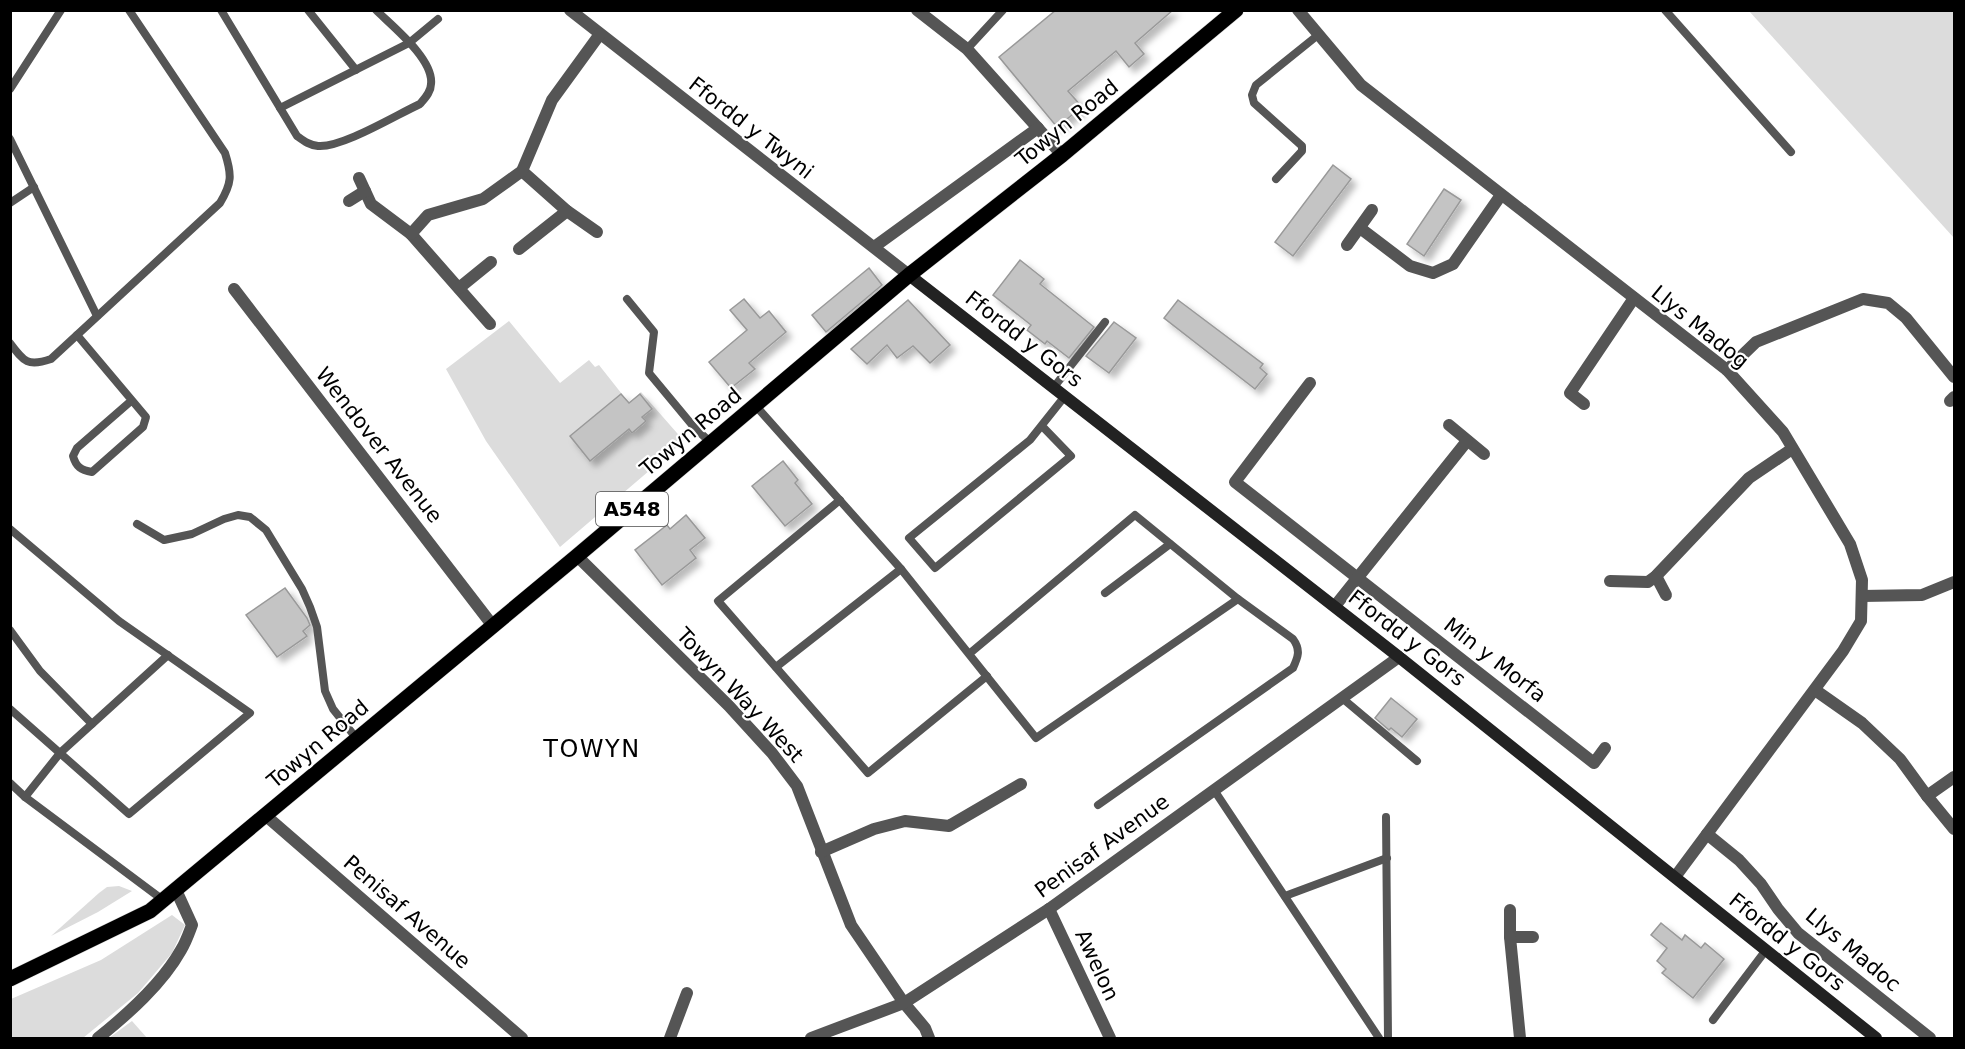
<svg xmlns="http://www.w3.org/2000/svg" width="1965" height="1049" font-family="'DejaVu Sans',sans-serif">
<defs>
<filter id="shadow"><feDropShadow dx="5.5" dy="5.5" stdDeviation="3" flood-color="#0004"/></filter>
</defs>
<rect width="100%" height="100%" fill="#fff"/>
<g fill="#dcdcdc">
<path d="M 1749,11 L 1954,11 L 1954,238 Z"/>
<path d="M 509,321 L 560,383 L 589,360 L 595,367 L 599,365 L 629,403 L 641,392 L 684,441 L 560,547 L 486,441 L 446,369 Z"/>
<path d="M 119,886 L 132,891 L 98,912 L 51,936 L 99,893 L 107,887 Z"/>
<path d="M 172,915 L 185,925 L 172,953 L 138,993 L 83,1038 L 11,1038 L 11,999 L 101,960 Z"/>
<path d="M 132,1021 L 147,1038 L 109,1038 Z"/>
</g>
<g fill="#c4c4c4" stroke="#999" stroke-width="1.5" filter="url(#shadow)">
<path d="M 1056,10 L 1173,10 L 1135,43 L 1144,54 L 1129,67 L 1116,51 L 1068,91 L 1082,107 L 1057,127 L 999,57 Z"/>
<path d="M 1333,165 L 1351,179 L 1293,256 L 1275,242 Z"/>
<path d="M 1444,189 L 1461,200 L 1424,256 L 1407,244 Z"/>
<path d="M 1020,260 L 1044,279 L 1040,284 L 1094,327 L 1069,358 L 1047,341 L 1045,344 L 1027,330 L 1031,325 L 993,295 Z"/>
<path d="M 869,268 L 882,285 L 826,332 L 812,315 Z"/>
<path d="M 744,299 L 760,318 L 769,311 L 786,332 L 749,363 L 755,369 L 731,388 L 709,362 L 747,330 L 730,310 Z"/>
<path d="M 908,300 L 950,345 L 930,363 L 913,346 L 897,358 L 887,345 L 867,364 L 851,349 Z"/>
<path d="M 1178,300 L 1263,364 L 1260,368 L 1267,374 L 1255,389 L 1164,318 Z"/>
<path d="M 1114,322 L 1136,338 L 1109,373 L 1086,356 Z"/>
<path d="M 621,394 L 629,403 L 640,394 L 652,409 L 642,417 L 646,421 L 632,433 L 629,429 L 590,461 L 570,436 Z"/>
<path d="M 783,461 L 798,480 L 795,483 L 812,504 L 785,526 L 752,486 Z"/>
<path d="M 686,515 L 705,538 L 690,550 L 696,558 L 662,585 L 635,550 L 667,525 L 670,529 Z"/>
<path d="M 285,588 L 307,618 L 310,625 L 303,631 L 307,636 L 277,657 L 246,615 Z"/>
<path d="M 1391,698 L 1417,719 L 1402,737 L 1391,728 L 1389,730 L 1375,718 Z"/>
<path d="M 1661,923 L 1682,940 L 1685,935 L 1701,948 L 1705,943 L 1724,959 L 1693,998 L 1662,973 L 1666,969 L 1657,961 L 1667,948 L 1651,935 Z"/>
</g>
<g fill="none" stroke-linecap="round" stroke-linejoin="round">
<defs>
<path id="primary" d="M 10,979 L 150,911 L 577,556 L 909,275 L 1062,155 L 1236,10"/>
</defs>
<use href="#primary" stroke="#dbdbdb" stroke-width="16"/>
<g stroke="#555" stroke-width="8">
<path d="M 221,10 L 297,136 C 304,141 309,145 318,146 C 342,148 396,115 420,104 C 425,98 431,92 431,84 C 434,59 392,26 376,10"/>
<path d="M 308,10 L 356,70"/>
<path d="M 1665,10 L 1791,152"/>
<path d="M 967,49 L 1003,10"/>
<path d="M 10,89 L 61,10"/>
<path d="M 280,108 L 409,43 L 438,19"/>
<path d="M 10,139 L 97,316"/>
<path d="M 1276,179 L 1302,151 L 1302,146 L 1254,103 L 1252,95 L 1256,85 L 1318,35"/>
<path d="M 10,203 L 34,187"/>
<path d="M 627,299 L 654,332 L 649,373 L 693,426 L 711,443"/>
<path d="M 77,335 L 146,417 L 143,427 L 92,472 C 81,470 76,467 73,456 L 77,448 L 131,401"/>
<path d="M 10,343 C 24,362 28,367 51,359 L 220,203 C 232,183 232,175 225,153 L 129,10"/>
<path d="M 1054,387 L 1105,322"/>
<path d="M 755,405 L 901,569 L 1036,738 L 1238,599 L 1135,515 L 969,654"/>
<path d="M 1042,426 L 1071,456 L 935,568 L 909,538 L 1030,440 L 1065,396"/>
<path d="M 840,500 L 718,601 L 868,773 L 987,676"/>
<path d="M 137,524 L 164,540 L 192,534 L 224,519 L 238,515 L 250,517 L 266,530 L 302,589 L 310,607 L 317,627 L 325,691 L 333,709 L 357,739"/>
<path d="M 10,529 L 119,621 L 250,713 L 129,814 L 10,709"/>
<path d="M 1105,593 L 1170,544"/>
<path d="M 10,630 L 40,671 L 92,724"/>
<path d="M 776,667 L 901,569"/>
<path d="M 1342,698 L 1417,761"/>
<path d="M 10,783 L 25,797 L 163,900"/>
<path d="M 1214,790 L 1379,1038"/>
<path d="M 25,797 L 60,753 L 168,655"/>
<path d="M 1098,805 L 1293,668 C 1298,657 1301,650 1293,639 L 1238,599"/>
<path d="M 1386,817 L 1388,1038"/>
<path d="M 1285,896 L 1387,858"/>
<path d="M 1713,1020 L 1766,950"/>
</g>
<g stroke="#555" stroke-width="12">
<path d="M 570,10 L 909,275"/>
<path d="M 917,10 L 967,49 L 1062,155"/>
<path d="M 1298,10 L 1361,85 L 1727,370 L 1783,432 L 1850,544 L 1862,580 L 1861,621 L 1843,651 L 1675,877"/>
<path d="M 522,171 L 567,211 L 597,232"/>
<path d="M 359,178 L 371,204 L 411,234 L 490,324"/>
<path d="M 349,201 L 365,191"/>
<path d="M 1360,228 L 1410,266 L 1433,273 L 1453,264 L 1501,195"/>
<path d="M 411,234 L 428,215 L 483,199 L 522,171 L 552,100 L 600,34"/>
<path d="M 1347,245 L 1372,210"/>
<path d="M 874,247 L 1038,128"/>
<path d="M 519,249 L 567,211"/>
<path d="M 459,288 L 491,262"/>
<path d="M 234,289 L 493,626"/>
<path d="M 1727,370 L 1756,342 L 1863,299 L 1888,303 L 1906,318 L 1954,377"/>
<path d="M 1310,383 L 1235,482 L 1594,763 L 1605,748"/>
<path d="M 1950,401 L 1954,397"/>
<path d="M 1584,404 L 1570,393 L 1634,298"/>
<path d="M 1449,425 L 1484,454"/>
<path d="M 577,556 L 729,706 L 772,753 L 797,786 L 851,925 L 904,1003 L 925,1028 L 929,1038"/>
<path d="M 1656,576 L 1666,595"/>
<path d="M 1610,581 L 1648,582 L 1656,576 L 1749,478 L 1792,449"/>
<path d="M 1862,596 L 1922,595 L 1954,582"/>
<path d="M 1335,606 L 1467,441"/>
<path d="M 1815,690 L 1862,723 L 1900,759 L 1927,796 L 1954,829"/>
<path d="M 1927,796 L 1954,777"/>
<path d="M 265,815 L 522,1038"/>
<path d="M 1707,834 L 1739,860 L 1761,884 L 1778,909 L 1798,933 L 1930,1038"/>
<path d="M 821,852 L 874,829 L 905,821 L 949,826 L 1021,784"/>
<path d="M 1049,909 L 1110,1038"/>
<path d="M 1510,910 L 1510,937 L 1533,937"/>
<path d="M 1510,937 L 1520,1038"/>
<path d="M 98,1038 C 128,1014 162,984 181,950 C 186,942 189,933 192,925 L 176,890"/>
<path d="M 670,1038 L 687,993"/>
<path d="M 811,1038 L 904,1003 L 1049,909 L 1399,657"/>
</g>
<path stroke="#222" stroke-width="12" d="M 909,275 L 1399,657 L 1876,1038"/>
<use href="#primary" stroke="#000" stroke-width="15"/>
</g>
<g text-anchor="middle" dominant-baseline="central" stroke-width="4.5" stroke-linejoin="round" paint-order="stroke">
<rect fill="#fff" stroke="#4c4c4c" stroke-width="1.5" x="596" y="492" width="72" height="34" rx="4.5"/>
<g font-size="20" font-weight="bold" fill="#000">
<text x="632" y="509">A548</text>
</g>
<g font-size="21" fill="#000" stroke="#fff">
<text transform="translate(1067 123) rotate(-39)">Towyn Road</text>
<text transform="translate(751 128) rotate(38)">Ffordd y Twyni</text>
<text transform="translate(1700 327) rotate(39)">Llys Madog</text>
<text transform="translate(1024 339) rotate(38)">Ffordd y Gors</text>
<text transform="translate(691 432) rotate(-40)">Towyn Road</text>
<text transform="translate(379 445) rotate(52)">Wendover Avenue</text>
<text transform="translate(1407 638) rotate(38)">Ffordd y Gors</text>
<text transform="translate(1495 660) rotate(38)">Min y Morfa</text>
<text transform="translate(740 695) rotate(47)">Towyn Way West</text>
<text transform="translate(318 744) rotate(-40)">Towyn Road</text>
<text transform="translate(1102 846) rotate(-36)">Penisaf Avenue</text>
<text transform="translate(407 912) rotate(41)">Penisaf Avenue</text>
<text transform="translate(1787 942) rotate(39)">Ffordd y Gors</text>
<text transform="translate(1853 950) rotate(40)">Llys Madoc</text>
<text transform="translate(1097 965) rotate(65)">Awelon</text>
</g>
<g font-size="24" letter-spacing="1.5" fill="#000" stroke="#fff">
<text x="592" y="749">TOWYN</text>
</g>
</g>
<rect width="1965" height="1049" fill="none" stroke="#000000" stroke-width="24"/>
</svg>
